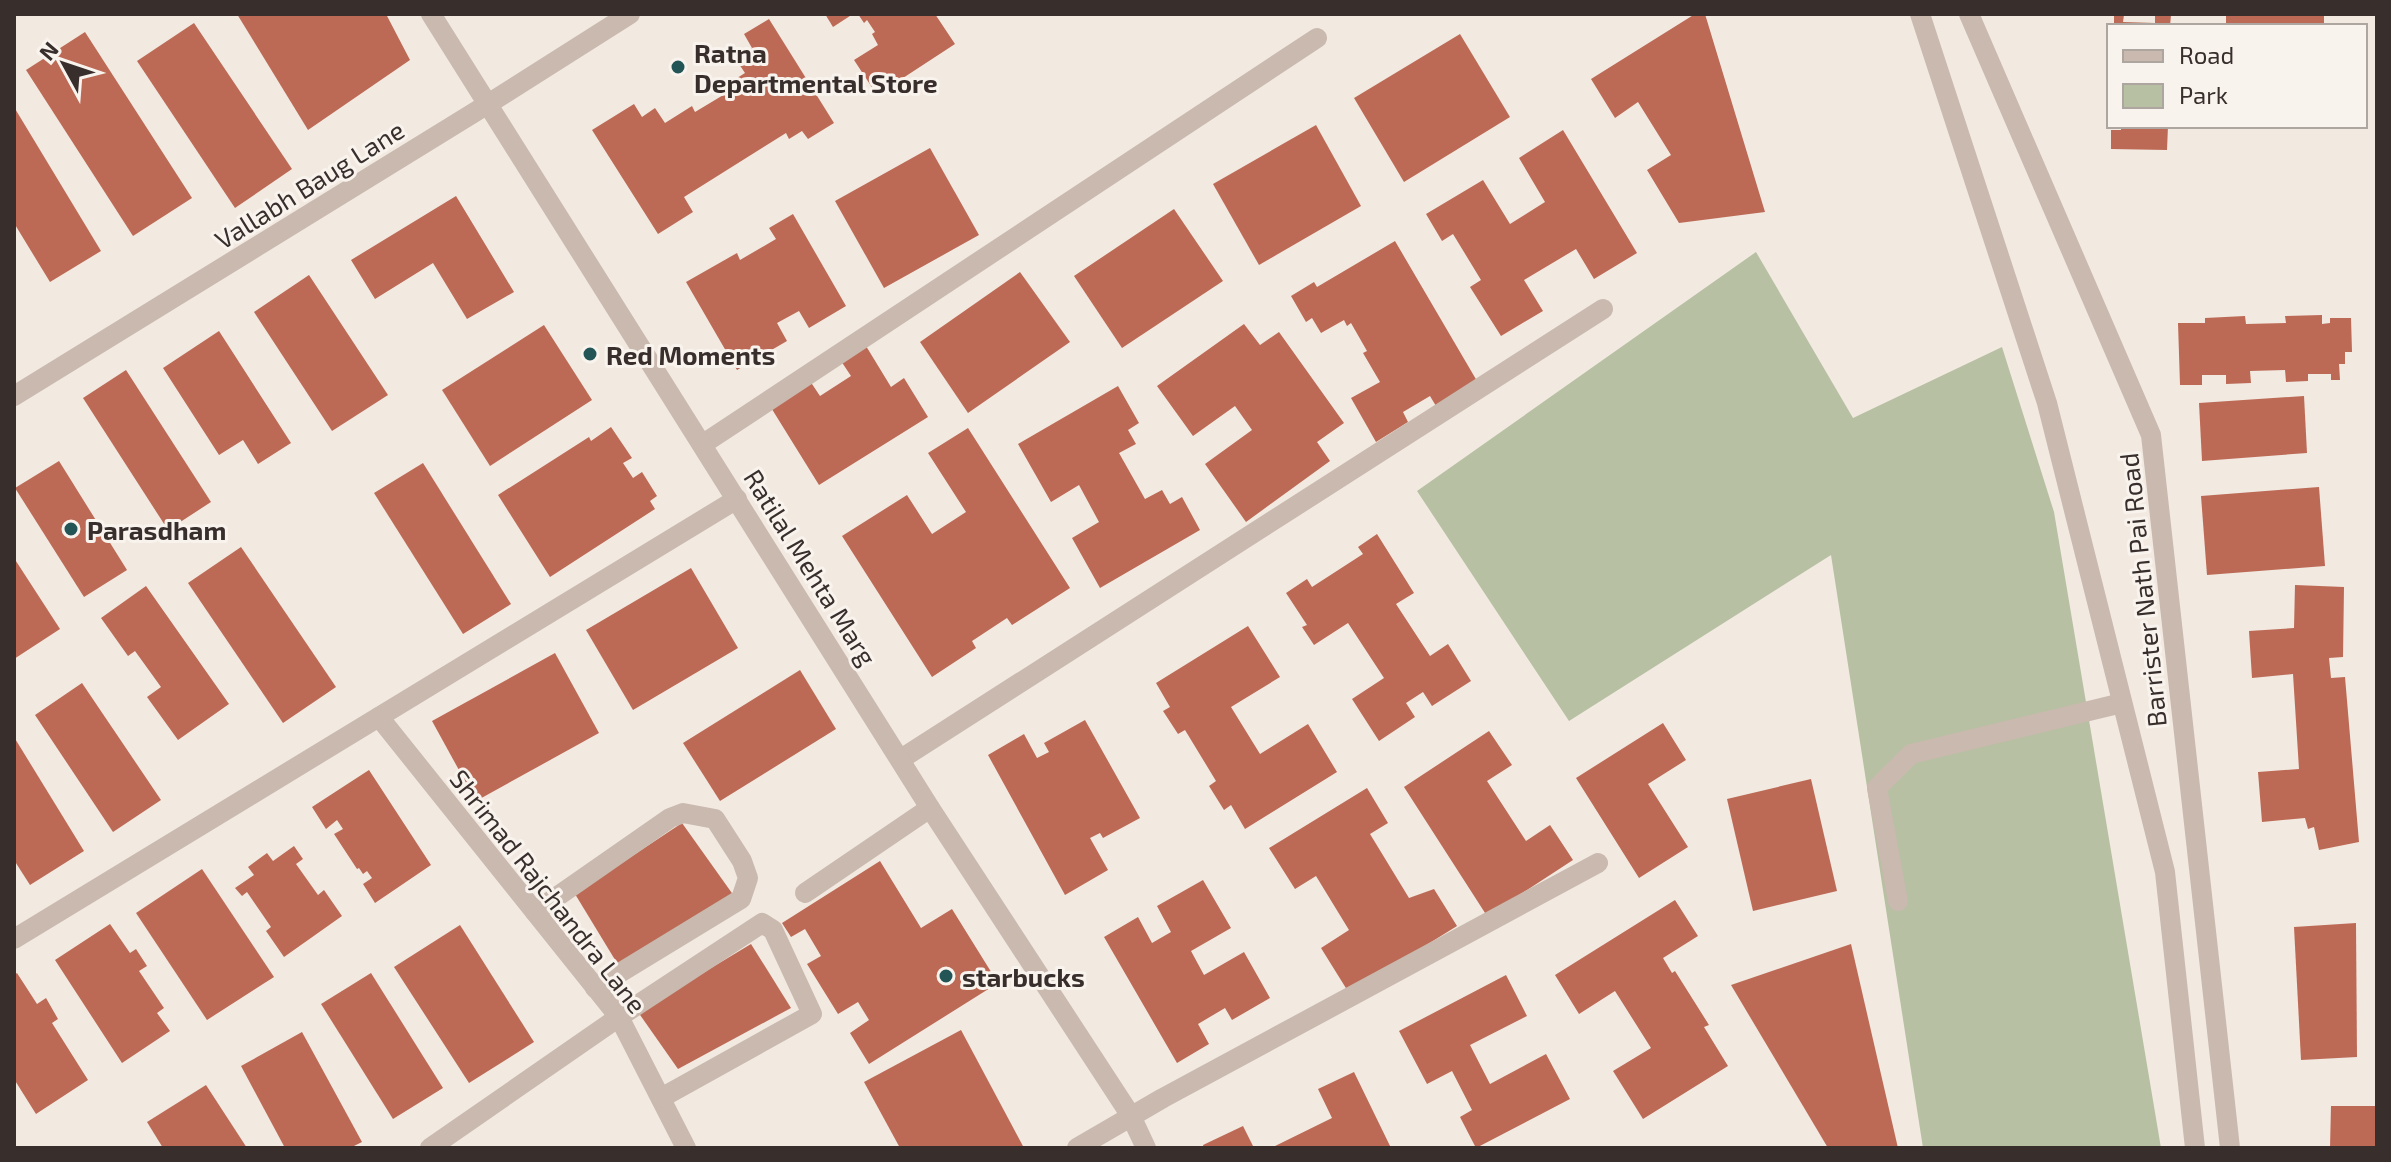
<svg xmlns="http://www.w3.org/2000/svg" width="2391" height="1162" font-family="'Exo 2',sans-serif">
<rect width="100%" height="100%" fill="#f2e9e1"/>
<path fill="#b7c0a2" d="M 1756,252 L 1853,418 L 2002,347 L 2054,512 L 2161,1148 L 1923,1148 L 1831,555 L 1569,721 L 1417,491 Z"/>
<g fill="#bc6a55">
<path d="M 237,14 L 386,14 L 410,60 L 308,130 Z"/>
<path d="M 825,14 L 853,14 L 833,27 Z"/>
<path d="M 858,14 L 935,14 L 955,44 L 877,95 L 854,60 L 878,45 L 872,34 L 875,32 L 867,20 L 864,23 Z"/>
<path d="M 1695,14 L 1705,14 L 1765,212 L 1679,223 L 1647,170 L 1671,155 L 1638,102 L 1615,118 L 1591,79 Z"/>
<path d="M 2114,14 L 2124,15 L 2123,22 L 2155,23 L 2155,15 L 2171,15 L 2170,26 L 2114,26 Z"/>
<rect x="2226" y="15" width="98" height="11"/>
<path d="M 769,19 L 834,123 L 808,139 L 802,131 L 789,139 L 786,133 L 684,197 L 693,212 L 658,234 L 592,130 L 634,104 L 642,117 L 655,108 L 665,123 L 692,106 L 695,112 L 730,91 L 726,85 L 745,73 L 735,58 L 752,48 L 744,34 Z"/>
<path d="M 194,23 L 292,169 L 235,208 L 137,61 Z"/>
<path d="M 85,32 L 192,198 L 133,236 L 26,70 Z"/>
<path d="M 1460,34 L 1510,117 L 1404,182 L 1354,98 Z"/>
<path d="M 14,107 L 101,251 L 50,282 L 14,223 Z"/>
<path d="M 1316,125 L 1361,206 L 1259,265 L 1213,184 Z"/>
<path d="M 2121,126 L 2168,126 L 2167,150 L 2111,149 L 2111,130 L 2121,130 Z"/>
<path d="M 1563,130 L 1637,253 L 1594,279 L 1576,249 L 1524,280 L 1543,311 L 1501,336 L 1470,287 L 1481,280 L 1453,234 L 1442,241 L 1426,214 L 1483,180 L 1510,224 L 1545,202 L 1519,158 Z"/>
<path d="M 930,148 L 979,235 L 884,288 L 835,201 Z"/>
<path d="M 456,196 L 514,292 L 467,319 L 433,263 L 375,299 L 351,260 Z"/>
<path d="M 1174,209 L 1223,281 L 1122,348 L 1074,276 Z"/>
<path d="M 793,214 L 846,306 L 809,328 L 799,311 L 777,323 L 787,341 L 737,370 L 686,282 L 737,253 L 740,260 L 776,239 L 769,228 Z"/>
<path d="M 1395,241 L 1477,381 L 1436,406 L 1430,396 L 1403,412 L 1408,422 L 1376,442 L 1351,398 L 1380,382 L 1363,353 L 1367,351 L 1351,323 L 1347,326 L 1344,320 L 1321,333 L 1312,318 L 1306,322 L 1291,296 L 1314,282 L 1317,287 Z"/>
<path d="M 1020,272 L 1070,342 L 968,413 L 920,342 Z"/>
<path d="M 309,275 L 388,395 L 332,431 L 254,312 Z"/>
<path d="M 2322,315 L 2322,324 L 2330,323 L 2330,318 L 2351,318 L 2352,352 L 2345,352 L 2345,364 L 2339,364 L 2340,380 L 2331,380 L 2331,374 L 2308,374 L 2308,381 L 2286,382 L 2285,370 L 2250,371 L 2251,383 L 2226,384 L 2226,375 L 2202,375 L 2202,385 L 2180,385 L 2178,323 L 2205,323 L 2205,318 L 2245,316 L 2246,324 L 2286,323 L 2285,316 Z"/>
<path d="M 1244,324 L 1260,345 L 1279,332 L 1344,423 L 1317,442 L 1330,461 L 1246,522 L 1205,464 L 1252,430 L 1235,406 L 1193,436 L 1157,386 Z"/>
<path d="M 544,325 L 592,400 L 490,466 L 442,390 Z"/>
<path d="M 219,331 L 291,443 L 258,464 L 243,440 L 219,455 L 163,368 Z"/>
<path d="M 866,346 L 891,387 L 904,378 L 928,417 L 819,485 L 770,406 L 810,381 L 820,396 L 851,376 L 841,361 Z"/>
<path d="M 126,370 L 211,502 L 168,530 L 83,398 Z"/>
<path d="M 1118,386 L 1139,423 L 1128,430 L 1136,444 L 1119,453 L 1145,499 L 1162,490 L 1170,504 L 1182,497 L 1200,530 L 1100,588 L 1072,538 L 1099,522 L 1079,485 L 1051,502 L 1018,444 Z"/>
<path d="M 2304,396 L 2307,453 L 2202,461 L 2199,403 Z"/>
<path d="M 611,427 L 632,458 L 623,463 L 633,478 L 642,472 L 657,496 L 650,501 L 655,509 L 550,577 L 498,495 L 589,437 L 591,441 Z"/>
<path d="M 968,428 L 1070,588 L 1012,625 L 1007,618 L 972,641 L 976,648 L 932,677 L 842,536 L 907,495 L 932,534 L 966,512 L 928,453 Z"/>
<path d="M 59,461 L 127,570 L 84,597 L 15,488 Z"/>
<path d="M 423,463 L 511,604 L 463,634 L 374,493 Z"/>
<path d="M 2319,487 L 2325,566 L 2207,575 L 2201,496 Z"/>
<path d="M 1377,534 L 1414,593 L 1396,604 L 1430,656 L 1448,644 L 1471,681 L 1432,706 L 1423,692 L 1406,703 L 1415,717 L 1379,741 L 1352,699 L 1384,678 L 1348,623 L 1314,645 L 1302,627 L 1307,625 L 1286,593 L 1307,579 L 1312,587 L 1363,554 L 1358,547 Z"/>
<path d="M 241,547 L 336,687 L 283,723 L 188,583 Z"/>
<path d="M 14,558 L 60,629 L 14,659 Z"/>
<path d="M 691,568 L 738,648 L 633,710 L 586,630 Z"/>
<path d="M 2295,585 L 2344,587 L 2343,657 L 2329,658 L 2331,678 L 2345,677 L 2359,842 L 2319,850 L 2314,827 L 2308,829 L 2305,818 L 2262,822 L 2258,772 L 2299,769 L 2293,674 L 2252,678 L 2249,631 L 2294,628 Z"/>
<path d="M 146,586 L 229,704 L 178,740 L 147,697 L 161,687 L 135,651 L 128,656 L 101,618 Z"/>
<path d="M 1248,626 L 1280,677 L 1231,707 L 1260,754 L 1308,724 L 1337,772 L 1245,829 L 1231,805 L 1224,810 L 1209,786 L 1216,781 L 1185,730 L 1178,734 L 1163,711 L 1170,707 L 1156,683 Z"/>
<path d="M 555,653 L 599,733 L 476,801 L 432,721 Z"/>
<path d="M 800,670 L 836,729 L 720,801 L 683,743 Z"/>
<path d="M 82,683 L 161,800 L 113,832 L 35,715 Z"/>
<path d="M 1085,720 L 1140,818 L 1103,838 L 1100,833 L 1090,838 L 1108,870 L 1065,895 L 988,755 L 1024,734 L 1037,758 L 1049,752 L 1044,743 Z"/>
<path d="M 1663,723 L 1686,760 L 1648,784 L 1688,847 L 1639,878 L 1576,778 Z"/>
<path d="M 1489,731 L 1512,765 L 1487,781 L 1526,841 L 1550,825 L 1573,860 L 1487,916 L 1404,787 Z"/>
<path d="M 14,737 L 84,851 L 30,885 L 14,860 Z"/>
<path d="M 369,770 L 431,865 L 375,903 L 363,884 L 372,878 L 367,871 L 363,874 L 359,868 L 357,869 L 334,834 L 343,829 L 337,820 L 326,829 L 312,807 Z"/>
<path d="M 1811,779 L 1837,891 L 1753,911 L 1727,799 Z"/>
<path d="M 1367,788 L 1388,823 L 1370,834 L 1409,898 L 1434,889 L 1457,926 L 1349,993 L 1321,948 L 1349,930 L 1316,876 L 1295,889 L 1269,848 Z"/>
<path d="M 682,823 L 734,896 L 620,968 L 575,894 Z"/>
<path d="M 294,846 L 303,859 L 296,864 L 318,895 L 324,890 L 342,916 L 284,957 L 266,931 L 271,927 L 247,892 L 242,896 L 235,888 L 254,875 L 248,867 L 267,853 L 273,861 Z"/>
<path d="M 880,861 L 921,928 L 952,909 L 998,983 L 869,1064 L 850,1033 L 869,1020 L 858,1002 L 838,1014 L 807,964 L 821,956 L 805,929 L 791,937 L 782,923 Z"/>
<path d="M 202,869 L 274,977 L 207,1020 L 136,913 Z"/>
<path d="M 1203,880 L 1231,928 L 1191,951 L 1204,975 L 1244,952 L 1270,998 L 1232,1020 L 1225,1008 L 1198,1024 L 1209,1044 L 1177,1063 L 1104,937 L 1138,917 L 1152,943 L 1171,932 L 1157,906 Z"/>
<path d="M 1675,900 L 1698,936 L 1663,958 L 1672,973 L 1675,971 L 1709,1025 L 1704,1027 L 1728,1066 L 1643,1119 L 1613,1071 L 1651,1048 L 1615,991 L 1579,1014 L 1555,975 Z"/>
<path d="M 2356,923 L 2357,1057 L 2301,1060 L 2294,927 Z"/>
<path d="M 110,924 L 130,953 L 136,949 L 147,966 L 139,971 L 164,1008 L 157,1013 L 170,1031 L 122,1063 L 55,960 Z"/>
<path d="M 460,925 L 534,1042 L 469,1083 L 394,967 Z"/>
<path d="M 751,944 L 791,1008 L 678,1069 L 638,1012 Z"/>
<path d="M 1851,944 L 1898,1148 L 1828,1148 L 1731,985 Z"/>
<path d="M 17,973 L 37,1004 L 46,998 L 58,1019 L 52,1023 L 88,1080 L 36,1114 L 14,1079 L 14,975 Z"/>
<path d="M 371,973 L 443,1088 L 393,1119 L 321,1004 Z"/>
<path d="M 1506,975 L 1527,1016 L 1470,1045 L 1490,1084 L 1546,1054 L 1570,1099 L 1476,1148 L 1460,1117 L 1472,1110 L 1452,1071 L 1427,1084 L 1399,1031 Z"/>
<path d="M 961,1030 L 1024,1148 L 900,1148 L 864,1082 Z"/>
<path d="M 302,1032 L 362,1142 L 350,1148 L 285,1148 L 241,1066 Z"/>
<path d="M 1354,1072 L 1391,1148 L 1271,1148 L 1332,1118 L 1318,1089 Z"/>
<path d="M 206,1085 L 247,1148 L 163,1148 L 147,1122 Z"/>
<path d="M 2331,1106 L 2377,1106 L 2377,1148 L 2330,1148 Z"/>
<path d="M 1243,1126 L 1254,1148 L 1204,1148 L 1203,1145 Z"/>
</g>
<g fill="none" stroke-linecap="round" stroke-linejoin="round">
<g stroke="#c9b9ae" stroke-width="20">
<path d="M 805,893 L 930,808"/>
<path d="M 1077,1148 L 1163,1098 L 1598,863"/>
</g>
<g stroke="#c9b9ae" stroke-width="20">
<path d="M 703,444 L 1317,38"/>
<path d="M 379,717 L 619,1017 L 686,1148"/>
<path d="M 901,759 L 1603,309"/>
<path d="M 1898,901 L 1877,788 L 1911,754 L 2122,703"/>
<path d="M 535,912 L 670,818 L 683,813 L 715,819 L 742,861 L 748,878 L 741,899 L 595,988"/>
<path d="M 14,939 L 737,499"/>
<path d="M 430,1148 L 619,1017 L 762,923 L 773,930 L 812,1014 L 661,1098"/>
</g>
<g stroke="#c9b9ae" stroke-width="20">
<path d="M 431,14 L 930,808 L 1131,1116 L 1146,1148"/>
<path d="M 1920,14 L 2047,403 L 2165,872 L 2195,1148"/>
<path d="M 1969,14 L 2151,435 L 2230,1148"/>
<path d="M 14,396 L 488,104 L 630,14"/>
</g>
</g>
<g fill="#245556" stroke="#f9f3ee" stroke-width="3">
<circle cx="678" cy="67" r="8"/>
<circle cx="590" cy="354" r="8"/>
<circle cx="71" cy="529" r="8"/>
<circle cx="946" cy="976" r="8"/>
</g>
<g text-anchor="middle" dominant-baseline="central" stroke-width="6" stroke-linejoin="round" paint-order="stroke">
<g font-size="26" font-weight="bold" fill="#382f2c" stroke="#f9f3ee" text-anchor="start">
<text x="694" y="52">Ratna<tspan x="694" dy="30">Departmental Store</tspan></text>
<text x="606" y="354">Red Moments</text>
<text x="87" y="529">Parasdham</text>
<text x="962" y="976">starbucks</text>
</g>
<g font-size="26" fill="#382f2c" stroke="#f9f3ee">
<text transform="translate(309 184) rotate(-32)">Vallabh Baug Lane</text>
<text transform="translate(811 567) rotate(58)">Ratilal Mehta Marg</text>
<text transform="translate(2142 590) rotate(-96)">Barrister Nath Pai Road</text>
<text transform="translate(549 891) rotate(52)">Shrimad Rajchandra Lane</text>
</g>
</g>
<rect width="2391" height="1162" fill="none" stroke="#382f2c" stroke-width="32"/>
<rect x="2107" y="24" width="260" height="104" fill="#f9f3ee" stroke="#aca5a0" stroke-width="2"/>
<rect x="2123" y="50" width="40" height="12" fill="#c9b9ae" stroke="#aca5a0" stroke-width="2"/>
<text x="2179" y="64" font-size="24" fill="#382f2c">Road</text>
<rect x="2123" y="84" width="40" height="24" fill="#b7c0a2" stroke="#aca5a0" stroke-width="2"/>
<text x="2179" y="104" font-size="24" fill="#382f2c">Park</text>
<g transform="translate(64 64) rotate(310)" stroke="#f9f3ee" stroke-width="6" paint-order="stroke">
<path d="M0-6L14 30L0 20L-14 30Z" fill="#382f2c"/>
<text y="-12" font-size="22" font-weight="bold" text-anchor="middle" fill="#382f2c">N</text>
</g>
</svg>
